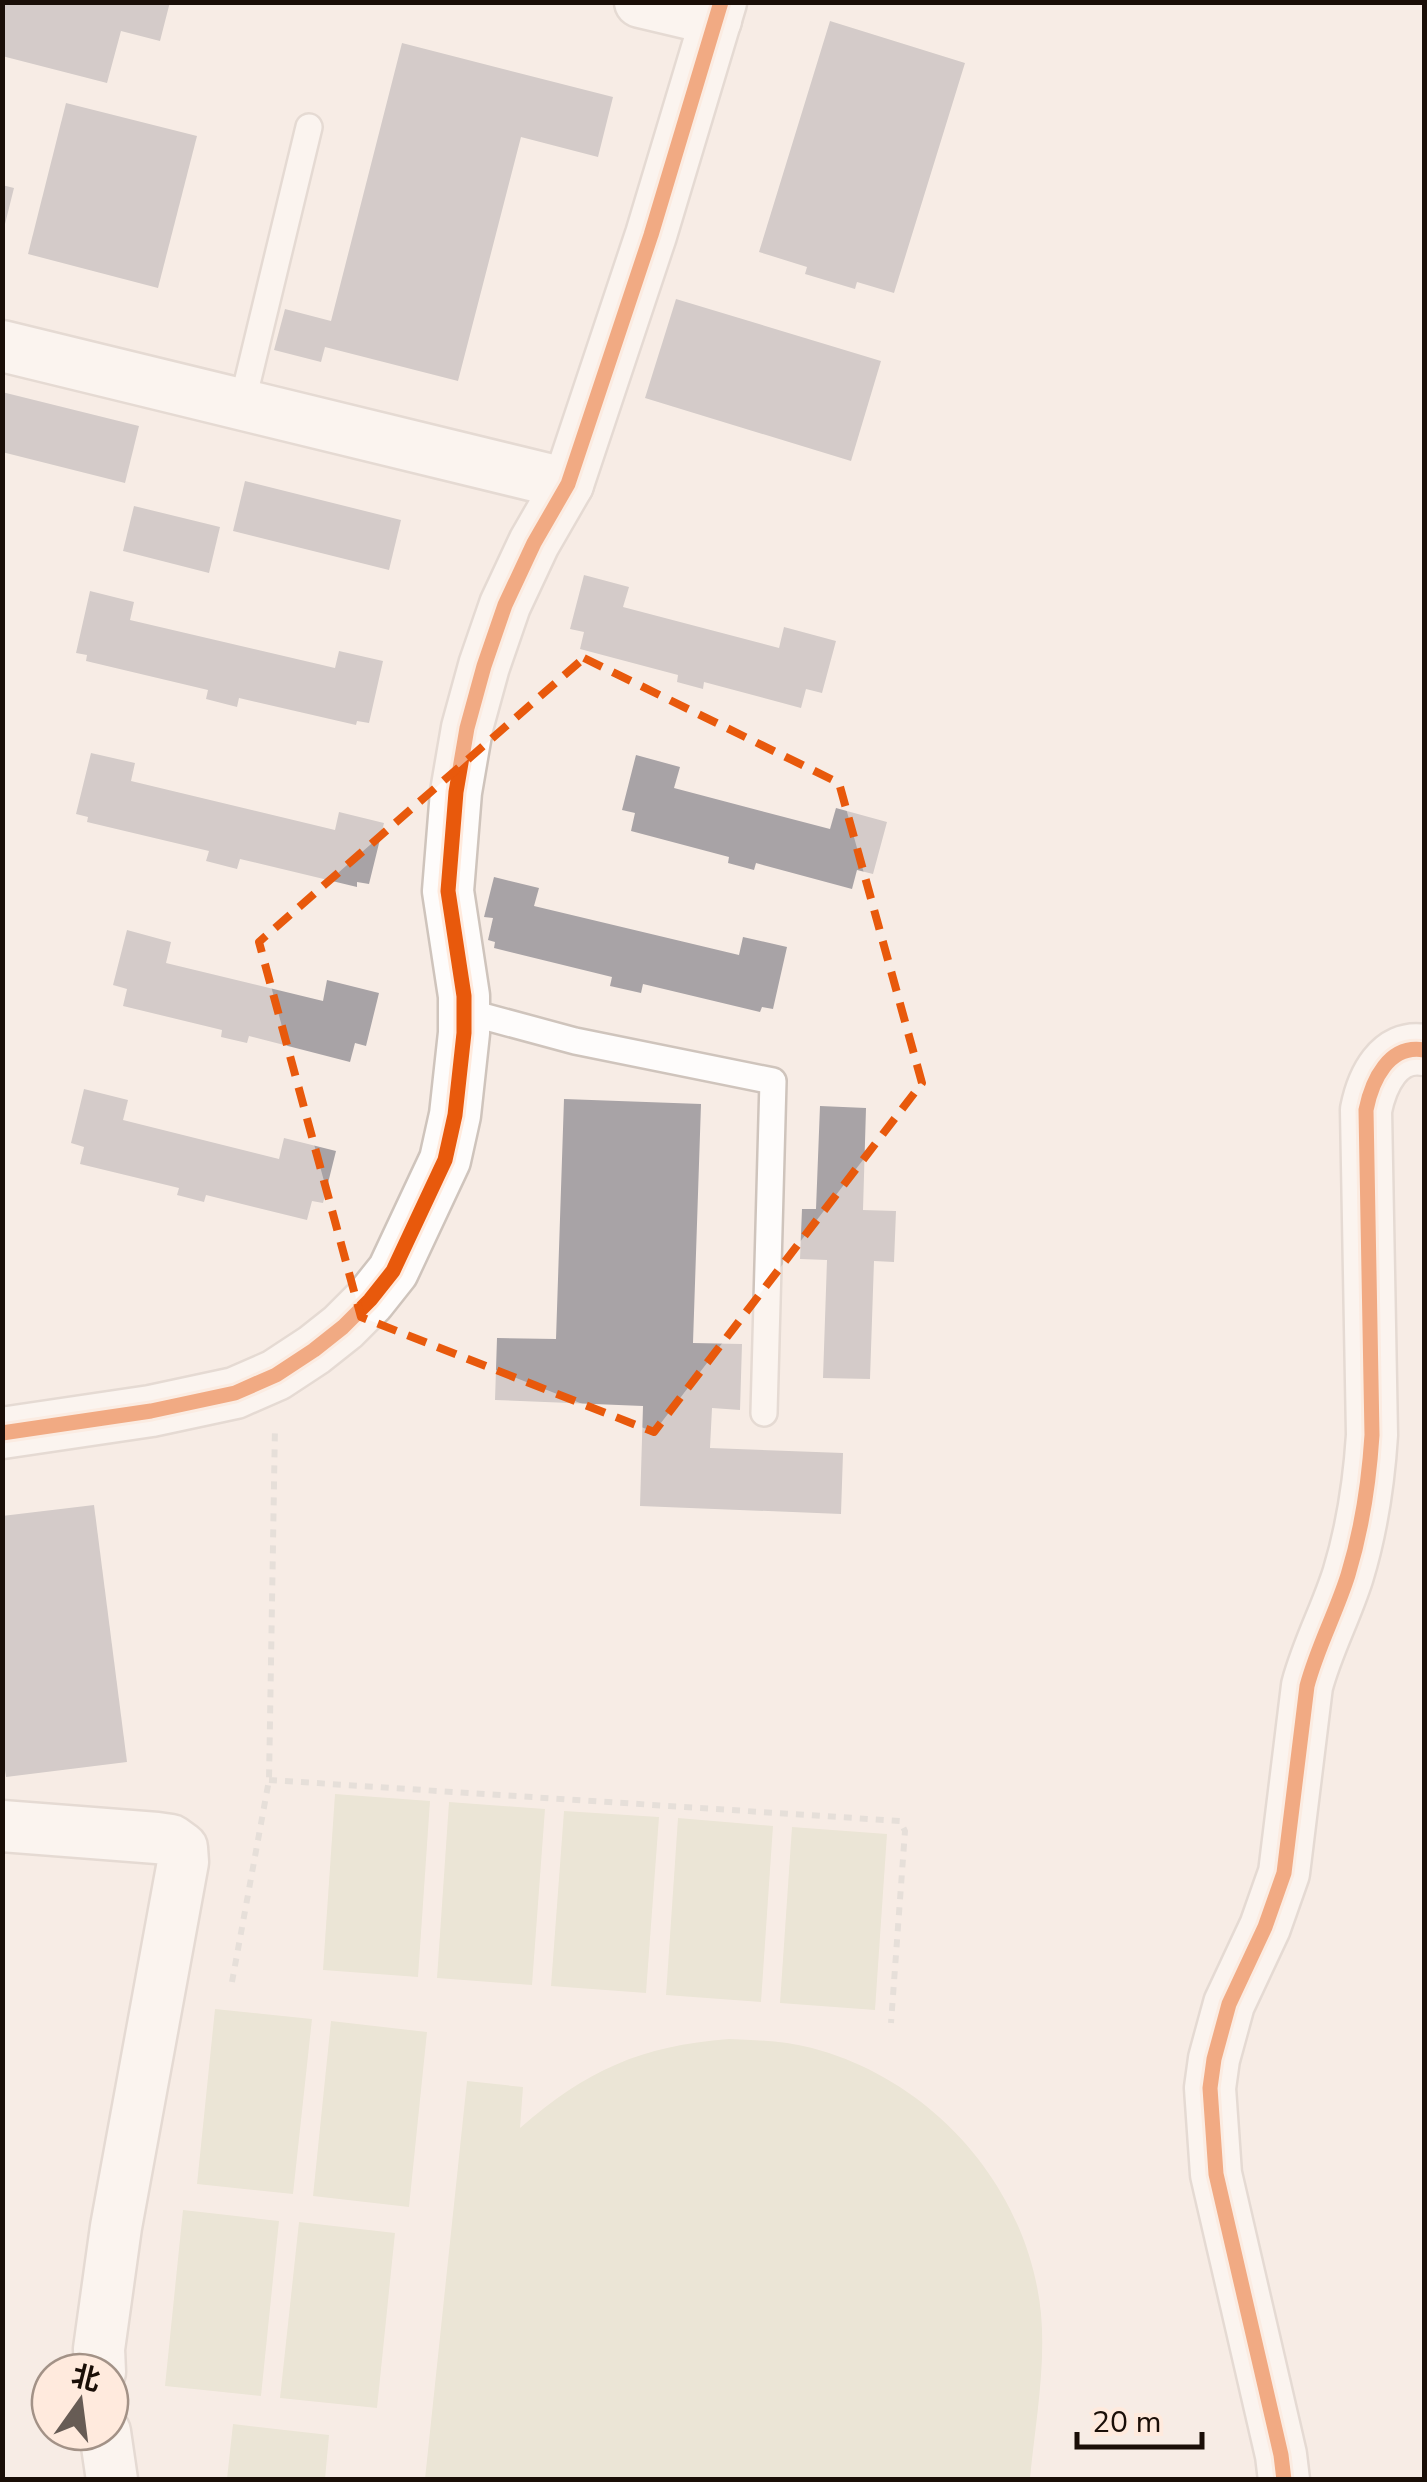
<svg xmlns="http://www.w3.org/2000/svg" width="1427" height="2482" font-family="'Nunito Sans','Noto Sans SC',sans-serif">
<rect width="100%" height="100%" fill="#f7ece5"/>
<g fill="#dcdbc3">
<path d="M 335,1794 L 430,1801 L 418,1977 L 323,1970 Z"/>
<path d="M 449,1802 L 545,1809 L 532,1985 L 437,1978 Z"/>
<path d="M 564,1811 L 659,1817 L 646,1993 L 551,1986 Z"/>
<path d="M 678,1818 L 773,1826 L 761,2002 L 666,1995 Z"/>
<path d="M 792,1827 L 887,1834 L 875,2010 L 780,2003 Z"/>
<path d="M 215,2009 L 312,2019 L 293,2194 L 197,2184 Z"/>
<path d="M 331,2021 L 427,2032 L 409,2207 L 313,2196 Z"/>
<path d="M 729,2039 C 757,2040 785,2041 812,2048 C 933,2080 1028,2187 1041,2313 C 1046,2368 1035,2425 1030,2479 L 425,2479 L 467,2081 L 523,2087 L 520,2128 C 587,2070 640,2046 729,2039 Z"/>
<path d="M 183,2210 L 279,2221 L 261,2396 L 165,2386 Z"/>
<path d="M 299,2222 L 395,2233 L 377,2408 L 280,2398 Z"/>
<path d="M 233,2424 L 329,2435 L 325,2479 L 227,2479 Z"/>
</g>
<g fill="#a8a3a6">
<path d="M 2,2 L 170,2 L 160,41 L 121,31 L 107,83 L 2,56 Z"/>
<path d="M 830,21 L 965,63 L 894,293 L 857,282 L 855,289 L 805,274 L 807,267 L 759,252 Z"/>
<path d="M 402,43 L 613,97 L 598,157 L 521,137 L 458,381 L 325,347 L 321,362 L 274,350 L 285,309 L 331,321 Z"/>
<path d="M 66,103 L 197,136 L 158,288 L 28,254 Z"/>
<path d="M 2,185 L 14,188 L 4,228 L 2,228 Z"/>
<path d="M 676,299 L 881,361 L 851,461 L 645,398 Z"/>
<path d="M 2,392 L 139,426 L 125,483 L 2,452 Z"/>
<path d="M 245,481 L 401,520 L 389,570 L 233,531 Z"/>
<path d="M 134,506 L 220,527 L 209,573 L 123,551 Z"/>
<path d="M 584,575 L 629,587 L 623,607 L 779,648 L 784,627 L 836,641 L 822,693 L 806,689 L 801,708 L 704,682 L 703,689 L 677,682 L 678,675 L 580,649 L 584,632 L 570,629 Z"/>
<path d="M 90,591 L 134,602 L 130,620 L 335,668 L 339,651 L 383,661 L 369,723 L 357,721 L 356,725 L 239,698 L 237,707 L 206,699 L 208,690 L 86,661 L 87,655 L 76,653 Z"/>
<path d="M 91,753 L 135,763 L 131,781 L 335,830 L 339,812 L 384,823 L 369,884 L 357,882 L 357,887 L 240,859 L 237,869 L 206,861 L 209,851 L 87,822 L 88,817 L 76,814 Z"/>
<path d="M 636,755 L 680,767 L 674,788 L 830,829 L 836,808 L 887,822 L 873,874 L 857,870 L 852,889 L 756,863 L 754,870 L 728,863 L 729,857 L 631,831 L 635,813 L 622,810 Z"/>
<path d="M 494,877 L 539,888 L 534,906 L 739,955 L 743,937 L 787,947 L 773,1009 L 762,1007 L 760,1012 L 643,984 L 641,993 L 610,986 L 612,977 L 494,948 L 495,942 L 488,940 L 493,918 L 484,917 Z"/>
<path d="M 127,930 L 171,942 L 166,963 L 323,1001 L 327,980 L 379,993 L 366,1046 L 355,1043 L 350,1062 L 249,1036 L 247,1043 L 221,1037 L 222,1030 L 123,1006 L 127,989 L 113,985 Z"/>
<path d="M 84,1089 L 128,1100 L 123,1120 L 279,1159 L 284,1138 L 336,1151 L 323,1203 L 312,1201 L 307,1220 L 206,1195 L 204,1202 L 177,1195 L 179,1188 L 80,1164 L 84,1147 L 71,1143 Z"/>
<path d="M 564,1099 L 701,1104 L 693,1343 L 742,1344 L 740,1410 L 712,1408 L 710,1448 L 843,1453 L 841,1514 L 640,1506 L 643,1406 L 495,1400 L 497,1338 L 556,1339 Z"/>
<path d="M 820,1106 L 866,1108 L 863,1210 L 896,1211 L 894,1262 L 874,1261 L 870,1379 L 823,1378 L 827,1260 L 800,1259 L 802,1209 L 816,1209 Z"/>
<path d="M 94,1505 L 127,1762 L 6,1777 L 2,1747 L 2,1516 Z"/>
</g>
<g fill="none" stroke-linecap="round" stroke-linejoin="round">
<defs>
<g id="lane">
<path d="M 242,404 L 309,127"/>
<path d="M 464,1011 L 575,1041 L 773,1081 L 764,1413"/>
</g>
<g id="street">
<path d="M 640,2 L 716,20"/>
<path d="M 2,346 L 568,484"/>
<path d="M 2,1433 L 151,1411 L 235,1393 L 276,1375 L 314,1350 L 343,1327 L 370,1300 L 393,1271 L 445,1160 L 455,1115 L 464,1033 L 464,996 L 448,891 L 456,792 L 467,728 L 484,666 L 505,605 L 534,543 L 568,484 L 651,235 L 721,2"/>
<path d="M 2,1826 L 157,1838 L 171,1840 L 182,1848 L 183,1862 L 116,2227 L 99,2349 L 100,2372"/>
<path d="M 105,2432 L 112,2480"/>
<path d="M 1284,2480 L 1281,2455 L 1216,2174 L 1210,2088 L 1214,2059 L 1229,2004 L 1265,1927 L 1284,1873 L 1307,1686 C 1317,1648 1336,1613 1348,1575 C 1362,1529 1369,1482 1372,1435 L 1366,1110 C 1372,1080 1389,1044 1424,1050"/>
</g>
</defs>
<use href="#lane" stroke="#cfc4bc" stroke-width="30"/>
<use href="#street" stroke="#cfc4bc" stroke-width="55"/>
<g stroke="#d1cecb" stroke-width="6" stroke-dasharray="8 8" stroke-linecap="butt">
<path d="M 269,1780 L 900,1821 L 905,1831 L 891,2023"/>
<path d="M 232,1982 L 269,1780 L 275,1426"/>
</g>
<use href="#lane" stroke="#fefcfb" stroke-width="25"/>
<use href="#street" stroke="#fefcfb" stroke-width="50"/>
<defs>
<g id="cycleway">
<path d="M 2,1433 L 151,1411 L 235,1393 L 276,1375 L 314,1350 L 343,1327 L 370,1300 L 393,1271 L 445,1160 L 455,1115 L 464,1033 L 464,996 L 448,891 L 456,792 L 467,728 L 484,666 L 505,605 L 534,543 L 568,484 L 651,235 L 721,2"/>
<path d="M 1284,2480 L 1281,2455 L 1216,2174 L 1210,2088 L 1214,2059 L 1229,2004 L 1265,1927 L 1284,1873 L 1307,1686 C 1317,1648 1336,1613 1348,1575 C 1362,1529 1369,1482 1372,1435 L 1366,1110 C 1372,1080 1389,1044 1424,1050"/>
</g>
</defs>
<use href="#cycleway" stroke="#ffeadd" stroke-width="21"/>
<use href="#cycleway" stroke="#e8590c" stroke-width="15"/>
</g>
<path d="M0 0H1427V2482H0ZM 584,658 L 839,783 L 922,1083 L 654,1432 L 361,1317 L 259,942 Z" fill="#f7ece5" fill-opacity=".55" fill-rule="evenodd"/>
<path fill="none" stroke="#e8590c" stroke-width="8" stroke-dasharray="20 12" stroke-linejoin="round" d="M 584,658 L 839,783 L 922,1083 L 654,1432 L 361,1317 L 259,942 Z"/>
<rect width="1427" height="2482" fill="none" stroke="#1a0e07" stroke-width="10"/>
<g transform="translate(80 2402) rotate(14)"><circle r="48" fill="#ffeadd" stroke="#a39287" stroke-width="2.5"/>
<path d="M0-8L18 38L0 25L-18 38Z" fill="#675c55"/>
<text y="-15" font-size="28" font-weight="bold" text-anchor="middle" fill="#1a0e07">北</text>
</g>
<path d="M1077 2432v15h125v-15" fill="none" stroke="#1a0e07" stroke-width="5"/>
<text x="1092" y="2432" font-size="30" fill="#1a0e07" stroke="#ffeadd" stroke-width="8" paint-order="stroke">20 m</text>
</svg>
